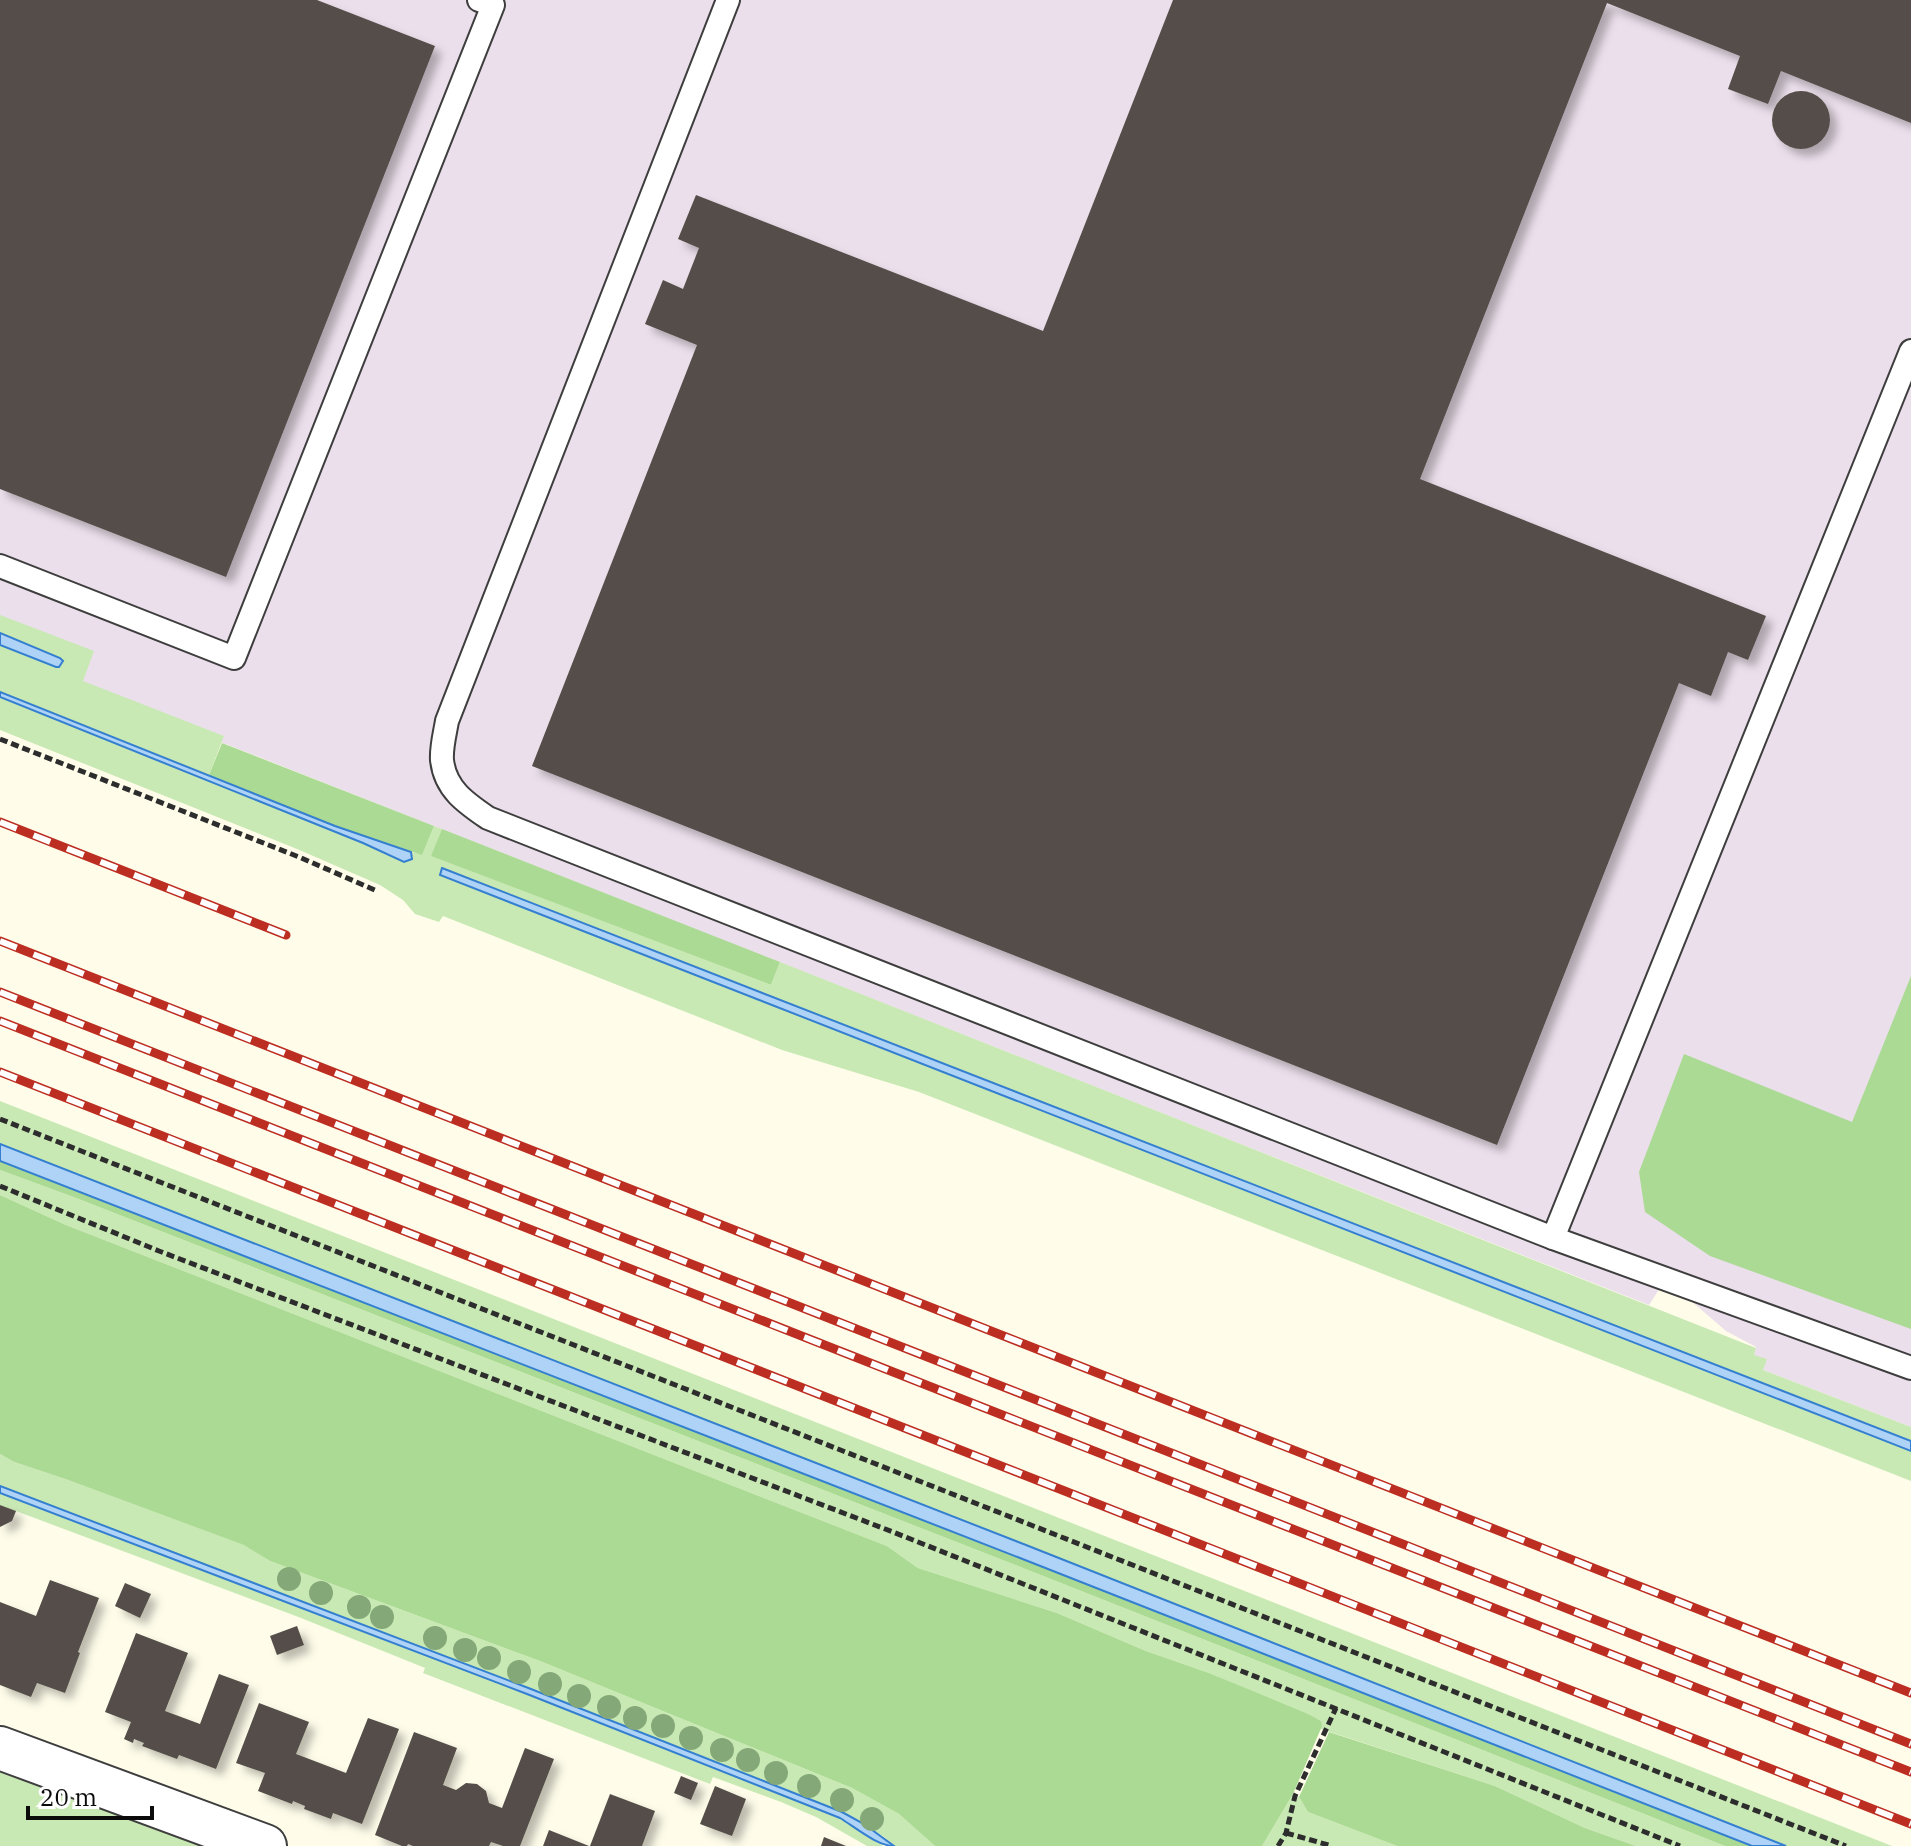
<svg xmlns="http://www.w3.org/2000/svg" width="1911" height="1846" font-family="'IBM Plex Serif',serif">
<defs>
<filter id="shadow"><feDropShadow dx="7" dy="7" stdDeviation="4" flood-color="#0004"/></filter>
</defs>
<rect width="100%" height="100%" fill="#fffdea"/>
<path fill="#ebdfeb" d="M 0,0 L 1911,0 L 1911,1427 L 1763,1370 L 1754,1355 L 1756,1347 L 1726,1331 L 1690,1300 L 1660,1288 L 1649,1305 L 0,655 Z"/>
<g fill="#c9e9b4">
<path d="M 0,615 L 94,651 L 83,681 L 224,736 L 209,775 L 0,692 Z"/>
<path d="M 0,697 L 363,843 L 404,862 L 412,859 L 411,852 L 422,854 L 434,826 L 442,829 L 432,856 L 771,985 L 780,962 L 1756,1348 L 1754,1355 L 1767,1359 L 1763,1370 L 1911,1427 L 1911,1441 L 443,868 L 440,874 L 1911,1451 L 1911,1481 L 919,1092 L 782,1050 L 443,916 L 439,922 L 415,914 L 403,900 L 380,885 L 297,849 L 0,730 Z"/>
<path d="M 0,1101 L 1892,1846 L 1786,1846 L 1026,1545 L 0,1144 Z"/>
<path d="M 0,1170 L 76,1198 L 1023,1568 L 1725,1846 L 1636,1846 L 1585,1828 L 1495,1786 L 1321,1729 L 1321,1721 L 1209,1673 L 1146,1651 L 1057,1613 L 918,1568 L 887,1546 L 66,1225 L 0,1195 Z"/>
<path d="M 0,1454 L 14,1462 L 68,1480 L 245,1545 L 270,1561 L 540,1661 L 852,1788 L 899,1814 L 935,1846 L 894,1846 L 884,1837 L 842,1812 L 531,1689 L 0,1486 Z"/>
<path d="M 0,1493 L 527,1694 L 840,1818 L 860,1829 L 883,1846 L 867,1846 L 816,1817 L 781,1802 L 713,1777 L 710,1784 L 423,1673 L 425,1668 L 301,1618 L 0,1505 Z"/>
<path d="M 0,1769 L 201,1846 L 0,1846 Z"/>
<path d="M 1293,1794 L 1299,1797 L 1308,1812 L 1397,1846 L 1262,1846 Z"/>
</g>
<g fill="#aada93">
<path d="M 222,743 L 434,826 L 422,855 L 335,826 L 209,775 Z"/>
<path d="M 442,829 L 780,962 L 771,985 L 431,856 Z"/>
<path d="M 1911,976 L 1911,1329 L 1710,1256 L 1645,1212 L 1639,1172 L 1684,1054 L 1852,1122 Z"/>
<path d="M 0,1161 L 1020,1558 L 1752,1846 L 1725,1846 L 1023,1568 L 76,1198 L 0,1170 Z"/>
<path d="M 0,1195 L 66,1225 L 887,1546 L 918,1568 L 1057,1613 L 1146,1651 L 1209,1673 L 1308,1714 L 1321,1721 L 1322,1726 L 1293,1794 L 1262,1846 L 935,1846 L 899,1814 L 852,1788 L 540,1661 L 270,1561 L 244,1545 L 68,1480 L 14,1462 L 0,1454 Z"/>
<path d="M 1329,1732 L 1495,1786 L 1585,1828 L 1636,1846 L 1397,1846 L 1308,1812 L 1299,1797 Z"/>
</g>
<g fill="#aed3f7" stroke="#347fcf" stroke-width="2">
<path d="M 0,633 L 60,658 L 63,661 L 59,667 L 56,667 L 0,645 Z"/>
<path d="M 0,692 L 335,826 L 411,852 L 412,859 L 404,862 L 363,843 L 0,697 Z"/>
<path d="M 442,868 L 1911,1441 L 1911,1451 L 440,875 Z"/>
<path d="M 0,1144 L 1026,1545 L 1786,1846 L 1752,1846 L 1020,1558 L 0,1161 Z"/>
<path d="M 0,1486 L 531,1689 L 842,1812 L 864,1824 L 894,1846 C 877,1846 855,1827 840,1818 L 527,1694 L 0,1493 Z"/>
</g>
<g fill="#544e48" filter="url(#shadow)">
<path d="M 0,0 L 317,0 L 435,46 L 226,577 L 0,489 Z"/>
<path d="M 1173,0 L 1911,0 L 1911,123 L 1781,71 L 1768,104 L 1728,89 L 1740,56 L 1607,3 L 1420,479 L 1766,616 L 1748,660 L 1728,652 L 1711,696 L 1679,683 L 1497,1145 L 532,766 L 697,345 L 645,324 L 663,280 L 683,289 L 699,248 L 678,239 L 696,195 L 1043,331 Z"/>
<circle cx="1801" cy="120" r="29"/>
<path d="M 0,1505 L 16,1511 L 12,1521 L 0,1527 Z"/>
<path d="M 50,1580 L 99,1598 L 78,1652 L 80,1653 L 65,1693 L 37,1683 L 31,1697 L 0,1685 L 0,1602 L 36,1616 Z"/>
<path d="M 125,1583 L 151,1594 L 140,1618 L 115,1606 Z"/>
<path d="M 297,1626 L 304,1645 L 277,1655 L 270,1636 Z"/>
<path d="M 136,1633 L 188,1653 L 165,1711 L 200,1724 L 219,1674 L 249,1685 L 216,1769 L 179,1755 L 177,1759 L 142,1746 L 144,1743 L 134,1739 L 133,1743 L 124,1739 L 131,1722 L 105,1712 Z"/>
<path d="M 259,1703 L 309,1722 L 296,1754 L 346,1773 L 368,1718 L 399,1729 L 362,1824 L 333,1813 L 331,1819 L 304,1809 L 305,1806 L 293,1801 L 292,1804 L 258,1791 L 265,1773 L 236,1763 Z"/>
<path d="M 414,1732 L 457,1748 L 443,1785 L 456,1790 L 466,1783 L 477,1784 L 486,1791 L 489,1803 L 502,1808 L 525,1748 L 554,1759 L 520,1846 L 503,1846 L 491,1842 L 489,1846 L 413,1846 L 408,1844 L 407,1846 L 402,1846 L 375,1835 Z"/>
<path d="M 681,1776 L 698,1783 L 691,1800 L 674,1793 Z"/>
<path d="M 715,1786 L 746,1799 L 732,1836 L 700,1824 Z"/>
<path d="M 610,1794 L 655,1811 L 642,1846 L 590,1846 Z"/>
<path d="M 549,1830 L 589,1846 L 543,1846 Z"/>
<path d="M 824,1837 L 846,1846 L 821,1846 Z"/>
</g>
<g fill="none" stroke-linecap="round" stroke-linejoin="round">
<defs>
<g id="lane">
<path d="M 728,0 L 447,721 C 445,733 441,748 442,760 C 445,789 466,803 488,818 L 1553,1238 L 1911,1368"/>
<path d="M 0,566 L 234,658 L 493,5 L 479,0"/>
<path d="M 1553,1238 L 1911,351"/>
</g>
<path id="street" d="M 0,1748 L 265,1846"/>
</defs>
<use href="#lane" stroke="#3e3e3e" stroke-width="26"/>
<use href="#street" stroke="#3e3e3e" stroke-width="46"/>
<g stroke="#2d2d2d" stroke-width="5" stroke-dasharray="8 4" stroke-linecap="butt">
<path d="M 0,739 L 299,857 L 377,891"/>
<path d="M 0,1119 L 1846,1846"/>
<path d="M 0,1186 L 159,1251 L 893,1532 L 1680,1846"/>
<path d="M 1286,1833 L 1332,1846"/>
<path d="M 1278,1846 L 1286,1833 L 1295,1796 L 1336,1708"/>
</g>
<use href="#lane" stroke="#fff" stroke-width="22"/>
<use href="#street" stroke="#fff" stroke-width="42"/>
<defs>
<g id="rail">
<path d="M 0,822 L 286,935"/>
<path d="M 0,941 L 1911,1693"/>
<path d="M 0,992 L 1911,1744"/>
<path d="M 0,1021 L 1911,1772"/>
<path d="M 0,1072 L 1911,1824"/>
</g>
</defs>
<use href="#rail" stroke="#bc2d22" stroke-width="9"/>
<use href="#rail" stroke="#fff" stroke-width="6" stroke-dasharray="18" stroke-linecap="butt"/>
</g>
<g fill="#85a879">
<circle cx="289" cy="1579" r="12"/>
<circle cx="321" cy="1593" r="12"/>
<circle cx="359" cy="1607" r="12"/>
<circle cx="382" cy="1617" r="12"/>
<circle cx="435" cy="1638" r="12"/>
<circle cx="465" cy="1650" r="12"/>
<circle cx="489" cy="1658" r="12"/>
<circle cx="519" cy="1672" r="12"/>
<circle cx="550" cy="1684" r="12"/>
<circle cx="579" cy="1696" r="12"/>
<circle cx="609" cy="1707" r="12"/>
<circle cx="635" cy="1718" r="12"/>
<circle cx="663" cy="1726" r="12"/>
<circle cx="691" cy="1738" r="12"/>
<circle cx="722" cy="1750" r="12"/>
<circle cx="748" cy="1760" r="12"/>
<circle cx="776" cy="1773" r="12"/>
<circle cx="809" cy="1786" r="12"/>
<circle cx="842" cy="1800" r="12"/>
<circle cx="872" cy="1819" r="12"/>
</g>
<path d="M28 1806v12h124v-12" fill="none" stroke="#0b0b0b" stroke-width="4"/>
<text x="40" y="1806" font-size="24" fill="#0b0b0b" stroke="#ffffff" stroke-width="6" paint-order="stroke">20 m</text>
</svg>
